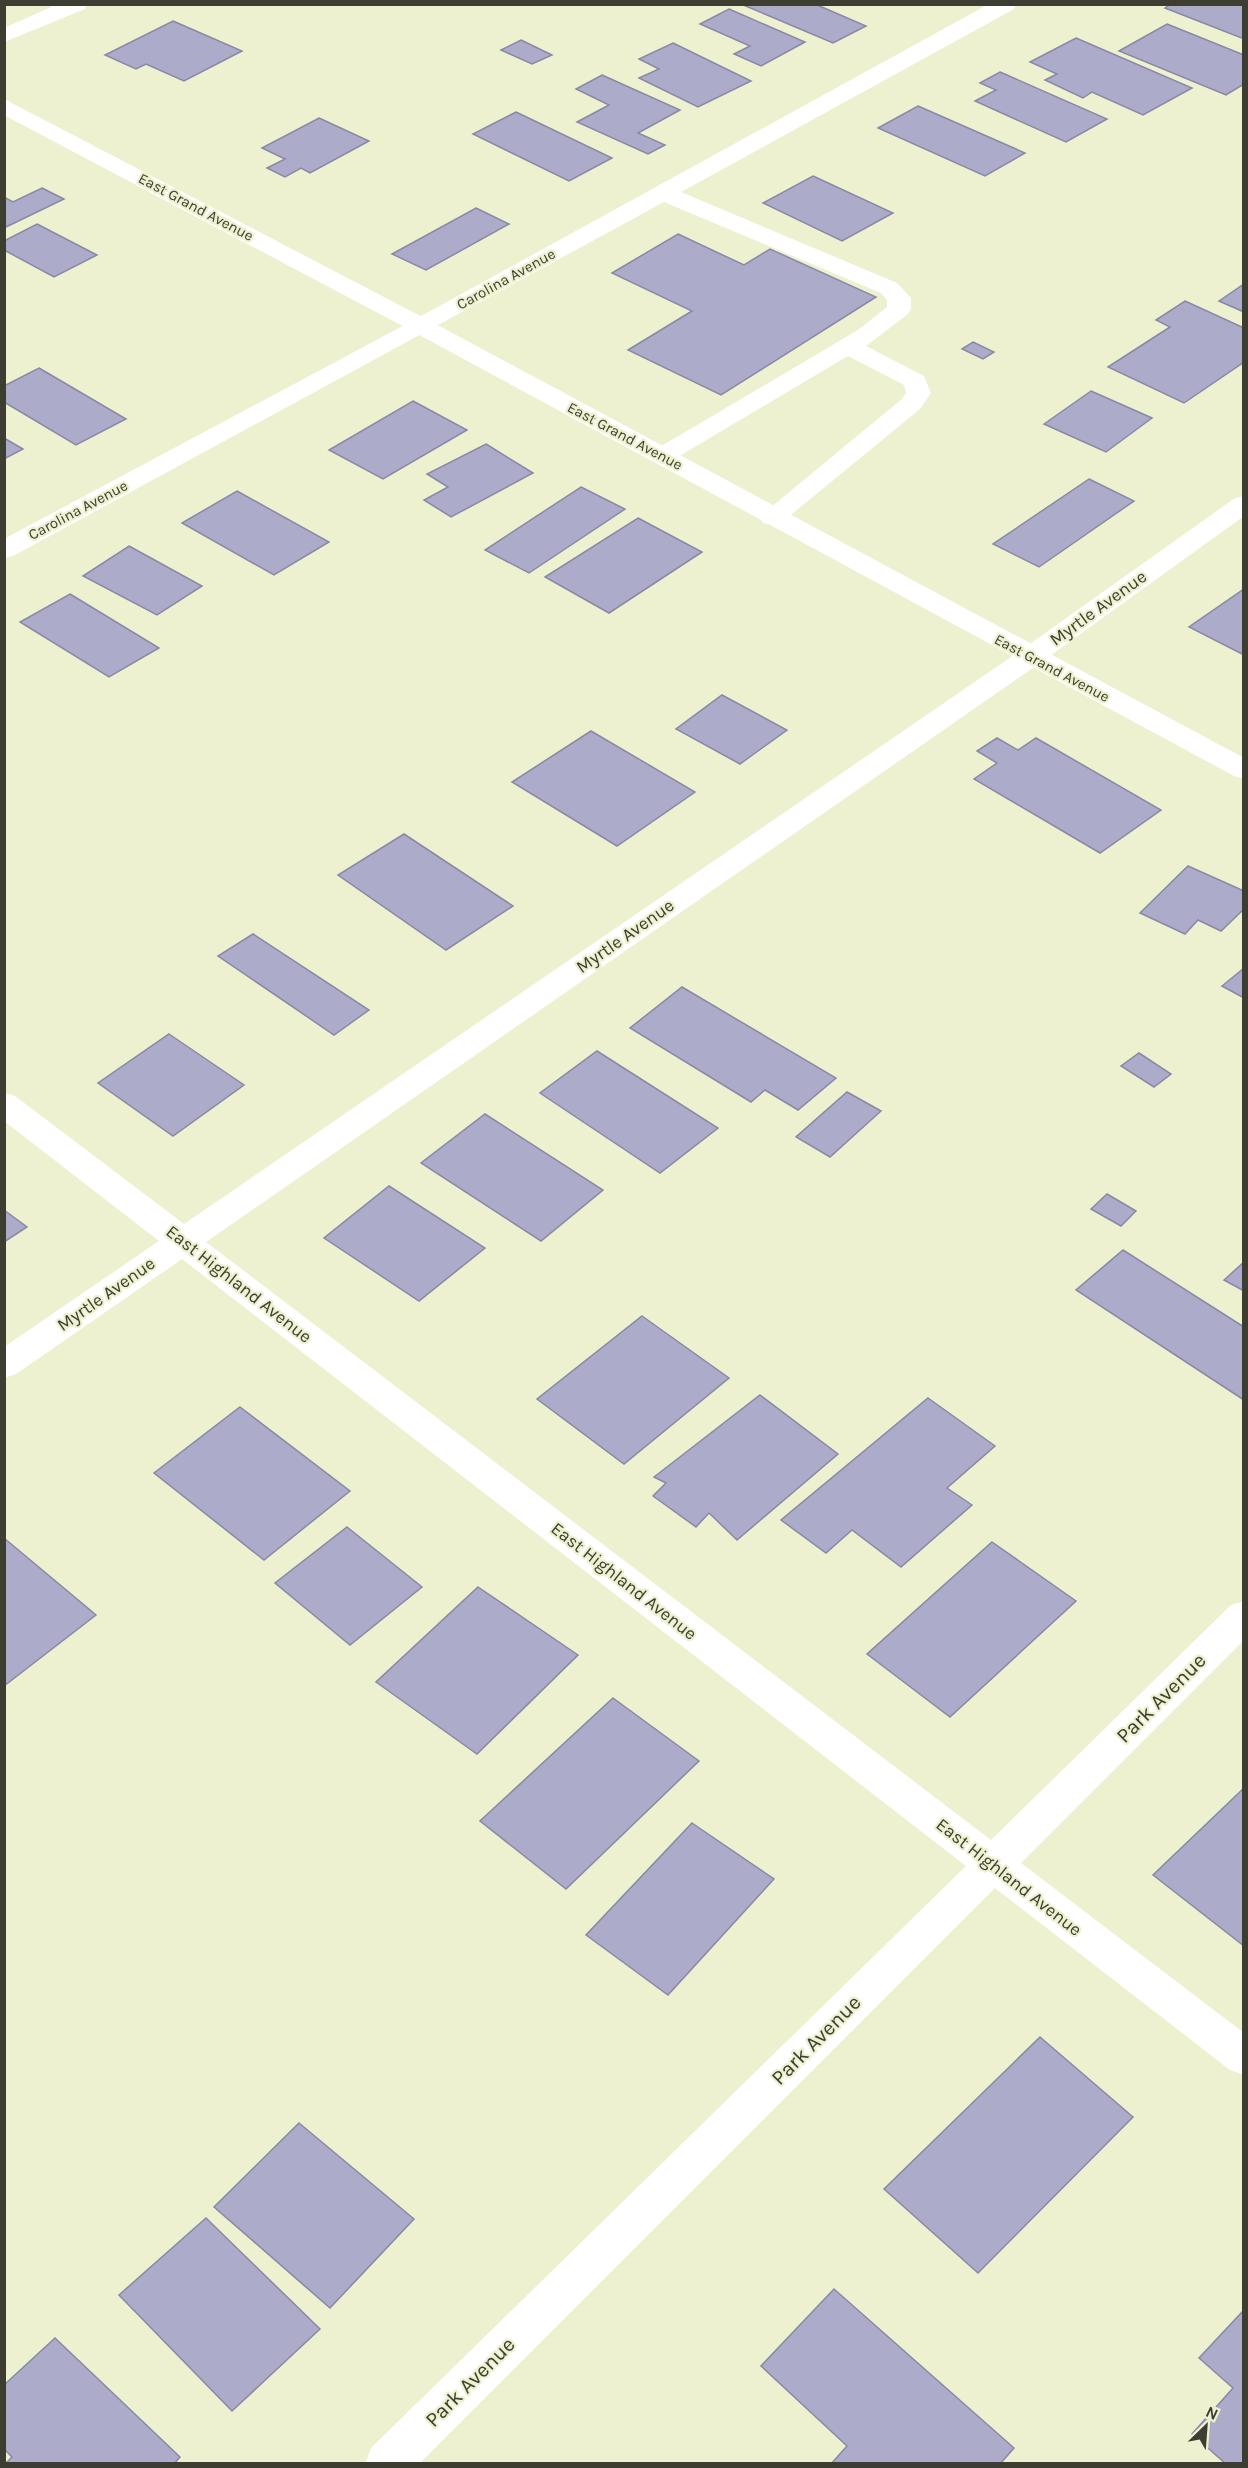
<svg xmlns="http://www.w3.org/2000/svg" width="1248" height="2468" font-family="Karla,sans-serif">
<rect width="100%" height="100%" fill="#eef1cf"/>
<g fill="#acabca" stroke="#8988a6" stroke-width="1.5">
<path d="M 741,4 L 815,4 L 866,26 L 833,43 Z"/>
<path d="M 1171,4 L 1244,4 L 1244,39 L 1165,8 Z"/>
<path d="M 729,9 L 805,42 L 761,66 L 734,54 L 750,46 L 700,24 Z"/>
<path d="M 173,21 L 242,51 L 184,81 L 146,64 L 136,69 L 105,55 Z"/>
<path d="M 1167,24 L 1244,55 L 1244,84 L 1226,95 L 1119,51 Z"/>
<path d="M 1076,38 L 1192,88 L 1143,115 L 1092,92 L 1083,98 L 1045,80 L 1057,74 L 1030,62 Z"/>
<path d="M 521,40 L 552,55 L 532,64 L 501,50 Z"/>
<path d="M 673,43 L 751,81 L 698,107 L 639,78 L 659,69 L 639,59 Z"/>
<path d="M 1000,72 L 1107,119 L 1066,142 L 975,101 L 996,90 L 980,83 Z"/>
<path d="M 602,75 L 680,110 L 638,133 L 665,145 L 648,154 L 577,122 L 609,105 L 576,89 Z"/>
<path d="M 918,106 L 1025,153 L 985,176 L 878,128 Z"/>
<path d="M 516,112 L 612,158 L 569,181 L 473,134 Z"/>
<path d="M 319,118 L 369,141 L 310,173 L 301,168 L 285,177 L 267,168 L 285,159 L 262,148 Z"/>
<path d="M 813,176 L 893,213 L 842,241 L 763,203 Z"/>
<path d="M 42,188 L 64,199 L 4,228 L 4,197 L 13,202 Z"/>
<path d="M 476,208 L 509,224 L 426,270 L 392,254 Z"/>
<path d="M 37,224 L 97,255 L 54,277 L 4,250 L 4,241 Z"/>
<path d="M 678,234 L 744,265 L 770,249 L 876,297 L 721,395 L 628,350 L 692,311 L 612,273 Z"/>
<path d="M 1244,284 L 1244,312 L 1219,301 Z"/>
<path d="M 1185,301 L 1244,328 L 1244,362 L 1184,403 L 1108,367 L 1170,327 L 1156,320 Z"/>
<path d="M 973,342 L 994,352 L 983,359 L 962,349 Z"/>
<path d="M 39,368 L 126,419 L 76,445 L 4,402 L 4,386 Z"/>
<path d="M 1091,391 L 1152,418 L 1106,452 L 1044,424 Z"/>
<path d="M 413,401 L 467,430 L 383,479 L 329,450 Z"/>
<path d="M 4,438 L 23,449 L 4,459 Z"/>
<path d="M 486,444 L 533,473 L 451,517 L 424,500 L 448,487 L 427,474 Z"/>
<path d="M 1089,479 L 1134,501 L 1039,567 L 993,544 Z"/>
<path d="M 581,487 L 625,509 L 529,573 L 485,550 Z"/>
<path d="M 237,491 L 329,542 L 274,575 L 182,523 Z"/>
<path d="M 638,518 L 702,552 L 609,613 L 545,577 Z"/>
<path d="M 129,546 L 202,586 L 157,615 L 83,576 Z"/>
<path d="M 1244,589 L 1244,655 L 1189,627 Z"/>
<path d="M 70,594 L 159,648 L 109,677 L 20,622 Z"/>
<path d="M 722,695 L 787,730 L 740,764 L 676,729 Z"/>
<path d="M 591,731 L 695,792 L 617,846 L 512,782 Z"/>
<path d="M 997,738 L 1018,750 L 1036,738 L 1161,810 L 1100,853 L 974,779 L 997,763 L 977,751 Z"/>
<path d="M 404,834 L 513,906 L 446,950 L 338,875 Z"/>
<path d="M 1188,866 L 1244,891 L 1244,909 L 1221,931 L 1198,920 L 1185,934 L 1140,913 Z"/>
<path d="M 253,934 L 369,1010 L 334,1035 L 218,956 Z"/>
<path d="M 1244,968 L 1244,998 L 1222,986 Z"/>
<path d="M 682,987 L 836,1078 L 798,1110 L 765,1090 L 751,1102 L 630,1028 Z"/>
<path d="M 169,1034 L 244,1085 L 173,1136 L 98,1083 Z"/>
<path d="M 597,1051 L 718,1128 L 660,1173 L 540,1093 Z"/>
<path d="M 1139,1053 L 1171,1074 L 1154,1087 L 1121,1066 Z"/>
<path d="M 847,1092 L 881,1111 L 830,1157 L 796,1137 Z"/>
<path d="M 485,1114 L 603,1190 L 541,1241 L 421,1163 Z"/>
<path d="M 389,1186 L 485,1248 L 419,1301 L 324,1238 Z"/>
<path d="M 1107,1194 L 1136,1211 L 1121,1226 L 1091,1209 Z"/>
<path d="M 4,1210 L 27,1227 L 4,1242 Z"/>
<path d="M 1123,1250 L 1244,1327 L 1244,1400 L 1076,1290 Z"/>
<path d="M 1244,1262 L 1244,1291 L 1224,1280 Z"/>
<path d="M 642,1316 L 729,1378 L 624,1464 L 537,1399 Z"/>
<path d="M 760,1395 L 838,1454 L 737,1540 L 709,1513 L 696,1527 L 653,1496 L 666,1483 L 654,1477 Z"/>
<path d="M 928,1398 L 995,1446 L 947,1488 L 972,1505 L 901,1567 L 852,1530 L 826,1553 L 781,1520 Z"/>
<path d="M 240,1407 L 350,1491 L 264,1560 L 154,1473 Z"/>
<path d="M 347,1527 L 422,1587 L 350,1645 L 275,1583 Z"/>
<path d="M 4,1538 L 96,1615 L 4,1686 Z"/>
<path d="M 992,1542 L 1076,1601 L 950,1717 L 867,1654 Z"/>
<path d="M 478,1587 L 578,1655 L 477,1754 L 376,1682 Z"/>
<path d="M 613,1698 L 699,1761 L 566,1889 L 480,1821 Z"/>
<path d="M 1244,1788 L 1244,1946 L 1153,1875 Z"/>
<path d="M 692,1823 L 774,1879 L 668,1995 L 586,1935 Z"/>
<path d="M 1040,2037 L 1133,2117 L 978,2273 L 884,2189 Z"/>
<path d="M 299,2123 L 414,2219 L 330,2308 L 214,2207 Z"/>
<path d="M 206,2218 L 320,2329 L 232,2411 L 119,2295 Z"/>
<path d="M 834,2289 L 1014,2448 L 1000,2464 L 831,2464 L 847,2446 L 761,2366 Z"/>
<path d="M 1244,2310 L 1244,2464 L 1226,2464 L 1192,2434 L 1233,2388 L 1199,2358 Z"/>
<path d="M 55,2338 L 180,2457 L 174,2464 L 5,2464 L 12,2457 L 4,2449 L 4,2385 Z"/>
</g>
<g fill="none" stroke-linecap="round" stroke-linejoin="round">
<g fill="#fff" fill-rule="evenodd">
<path d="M 58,4 L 87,4 L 85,9 L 4,42 L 4,28 Z"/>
<path d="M 989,4 L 1016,4 L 1014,9 L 681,192 L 897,283 L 911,298 L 911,309 L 908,314 L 866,346 L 924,376 L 931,393 L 920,409 L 781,523 L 772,525 L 763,523 L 759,517 L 902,399 L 906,393 L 904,385 L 848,356 L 671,461 L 662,464 L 653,461 L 649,456 L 653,451 L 858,330 L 887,307 L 887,300 L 881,293 L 664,202 L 13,556 L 4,558 L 4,539 L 412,321 Z"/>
<path d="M 1244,496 L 1244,516 L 1040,663 L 206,1242 L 991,1840 L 1231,1605 L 1244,1601 L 1244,1640 L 1021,1863 L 1244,2033 L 1244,2075 L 1230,2070 L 995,1888 L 419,2464 L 365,2464 L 371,2448 L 966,1866 L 182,1259 L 16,1374 L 4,1378 L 4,1347 L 159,1241 L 4,1121 L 4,1093 L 15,1096 L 184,1224 L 1020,651 L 1235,498 Z"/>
</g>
<path fill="#fff" fill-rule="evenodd" d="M 4,99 L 430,321 L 1244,758 L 1244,779 L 1234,776 L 412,331 L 4,115 Z"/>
</g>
<g text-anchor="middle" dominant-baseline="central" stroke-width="4.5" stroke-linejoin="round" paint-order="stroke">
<g font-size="15" fill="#3d3e31" stroke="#eef1cf">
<text transform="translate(196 207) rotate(28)">East Grand Avenue</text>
<text transform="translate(506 279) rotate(-29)">Carolina Avenue</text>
<text transform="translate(625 436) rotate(28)">East Grand Avenue</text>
<text transform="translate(78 510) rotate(-28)">Carolina Avenue</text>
<text transform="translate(1052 668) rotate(28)">East Grand Avenue</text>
</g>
<g font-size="18" fill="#3d3e31" stroke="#eef1cf">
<text transform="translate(1098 608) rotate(-36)">Myrtle Avenue</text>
<text transform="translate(625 936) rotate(-35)">Myrtle Avenue</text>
<text transform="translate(239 1284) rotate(38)">East Highland Avenue</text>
<text transform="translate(106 1294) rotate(-35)">Myrtle Avenue</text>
<text transform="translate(624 1581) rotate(38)">East Highland Avenue</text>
<text transform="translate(1009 1877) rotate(38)">East Highland Avenue</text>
</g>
<g font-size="21" fill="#3d3e31" stroke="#eef1cf">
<text transform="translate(1161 1698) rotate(-45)">Park Avenue</text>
<text transform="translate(816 2040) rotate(-45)">Park Avenue</text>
<text transform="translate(470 2382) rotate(-45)">Park Avenue</text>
</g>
</g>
<rect width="1248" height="2468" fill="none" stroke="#3d3e31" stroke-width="12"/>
<g transform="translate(1206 2426) rotate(25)" stroke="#eef1cf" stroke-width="4.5" paint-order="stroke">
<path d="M0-4.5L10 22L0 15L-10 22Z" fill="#3d3e31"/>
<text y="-9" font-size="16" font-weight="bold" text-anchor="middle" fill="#3d3e31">N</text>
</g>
</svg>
